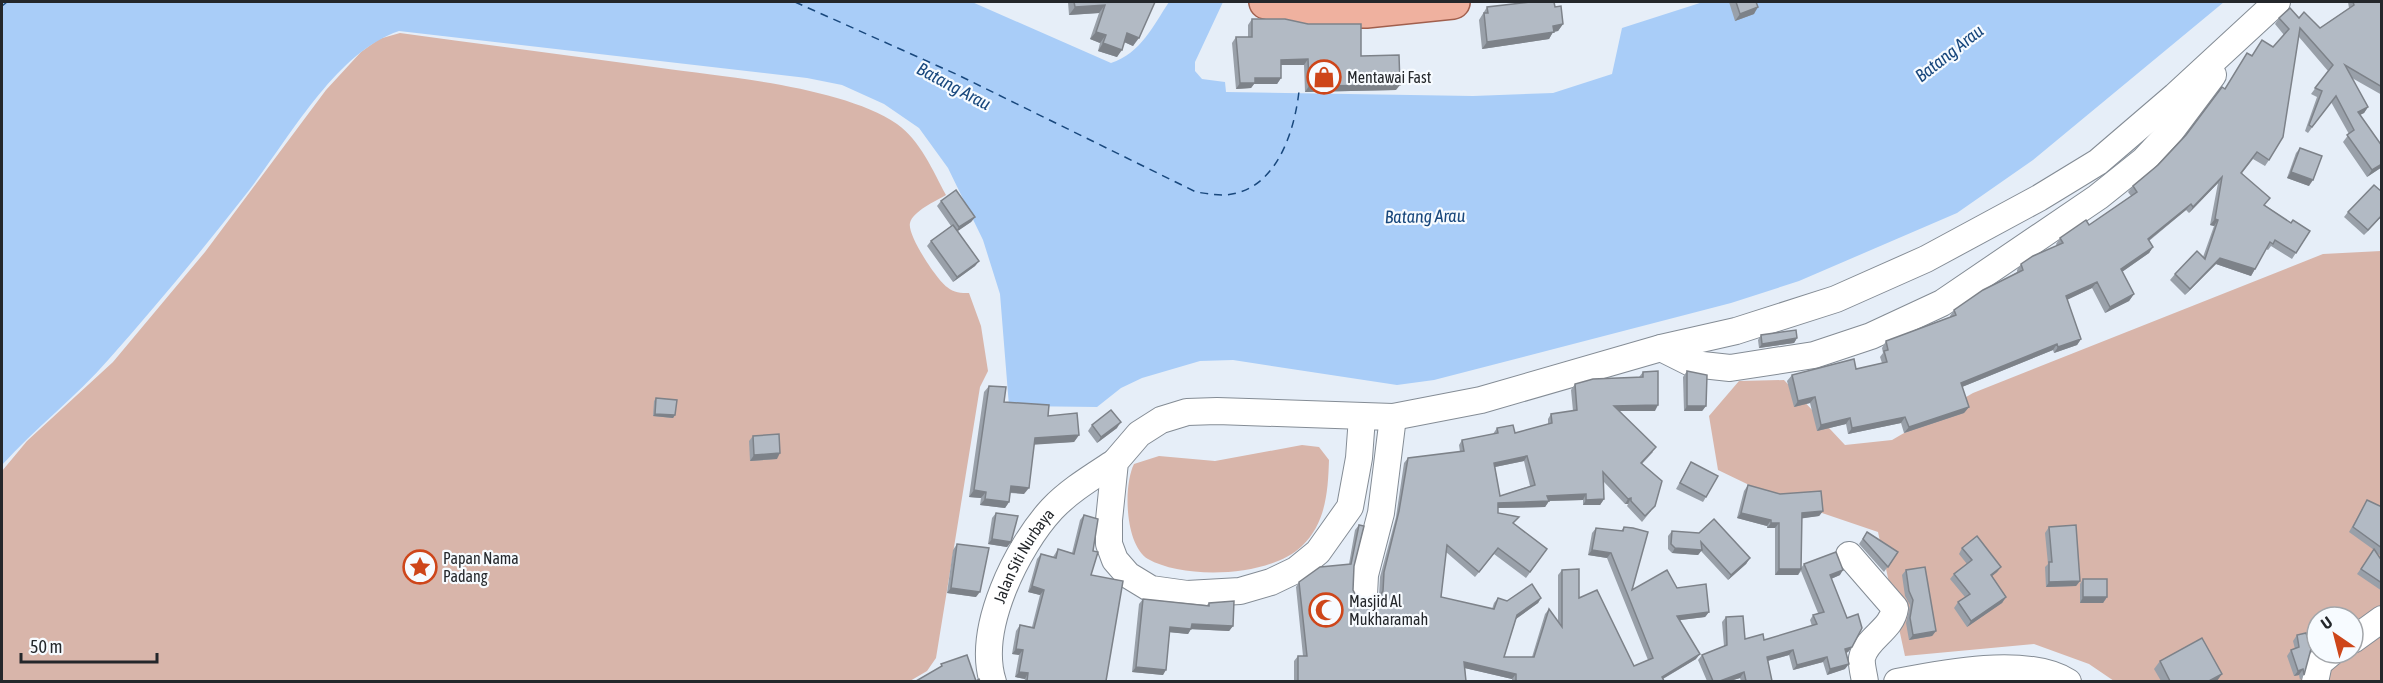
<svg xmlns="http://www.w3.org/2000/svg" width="2383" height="683" font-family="'Asap Condensed',sans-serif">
<rect width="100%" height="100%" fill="#e6eef8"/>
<g fill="#d8b5aa" fill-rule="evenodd">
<path d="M 400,33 C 487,45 574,56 661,68 C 727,77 843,87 897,124 C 920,140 933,171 946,195 C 936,201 913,211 910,223 C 907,235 937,280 947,287 C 954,293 961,293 969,293 L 981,326 L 988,371 L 980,387 L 936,658 L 927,671 L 910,681 L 2,682 L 2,471 L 27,441 L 113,362 L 205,252 L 326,90 L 361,52 L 379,39 Z"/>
<path d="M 2381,251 L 2381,681 L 2114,681 L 2089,664 L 2034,644 L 1905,656 L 1878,532 L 1772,496 L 1718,470 L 1709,416 L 1739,381 L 1784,380 L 1845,445 L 1892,440 L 1973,393 L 2323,254 ZM 2317,617 L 2353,617 L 2353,653 L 2317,653 Z"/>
<path d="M 1302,445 L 1319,447 L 1329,460 C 1328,491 1326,523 1302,546 C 1270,577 1185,580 1148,559 C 1125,545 1123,486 1134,464 L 1159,456 L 1215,461 Z"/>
</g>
<path fill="#a9cdf8" d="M 2,2 L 972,2 L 1111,63 C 1141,53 1153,26 1169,2 L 1223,2 L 1195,62 L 1195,71 L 1202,79 L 1225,82 L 1226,92 L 1473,96 L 1553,93 L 1612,74 L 1622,28 L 1703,2 L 2224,2 L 2033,160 L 1957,213 L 1799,281 L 1731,303 L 1434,380 L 1397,385 L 1233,360 L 1200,361 L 1142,378 L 1121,388 L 1097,407 L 1009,406 L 1000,294 L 983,240 L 948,168 L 919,128 L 884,104 L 842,85 L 807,78 L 399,31 C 333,53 286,145 243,198 C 200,253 155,307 109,359 C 76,397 35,428 2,465 Z"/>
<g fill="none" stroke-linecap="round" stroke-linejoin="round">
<g stroke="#19487d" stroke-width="1.5" stroke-dasharray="8 6" stroke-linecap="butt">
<path d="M 795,2 L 958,75 L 1196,192 C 1210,194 1223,197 1237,193 C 1279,182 1295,128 1299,91"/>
<path d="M 2,6 L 7,2"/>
</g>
<defs>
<g id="minor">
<path d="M 1661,348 L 1693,364 L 1730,368 L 1814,355 L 1871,336 L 1942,303 L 2098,197 L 2143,161 L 2171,131 L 2213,75"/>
<path d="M 1362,417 L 1359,458 L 1350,507 L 1318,552 L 1296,570 L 1271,582 L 1240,591 L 1187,594 L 1151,589 L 1128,575 L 1115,560 L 1109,544 L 1109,520 L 1115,462 L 1139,434 L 1161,420 L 1187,412 L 1217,411 L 1393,417 L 1481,400 L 1661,348 L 1736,331 L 1836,299 L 1926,259 L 2039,198 L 2098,162 L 2175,96 L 2277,2"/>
<path d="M 1849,555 L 1895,608 C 1892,630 1866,638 1862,658 C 1861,665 1864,674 1865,682"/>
<path d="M 1364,595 L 1365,575 L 1381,513 L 1393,417"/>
<path d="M 2353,640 L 2382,619"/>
<path id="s1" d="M 993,682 C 976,629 1017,547 1052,509 C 1070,490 1094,476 1115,462"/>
<path d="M 1897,682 C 1942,673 2028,656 2068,682"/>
<path d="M 2315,682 L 2319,663 L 2331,653"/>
</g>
<path id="major" d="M 1266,2 L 1304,11 L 1366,11 L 1453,2"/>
</defs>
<use href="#minor" stroke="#848c95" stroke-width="28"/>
<use href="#major" stroke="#a15f4d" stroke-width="36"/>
<use href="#minor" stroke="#fff" stroke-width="26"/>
<use href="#major" stroke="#efb19f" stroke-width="33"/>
</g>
<g fill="#99a0a9" fill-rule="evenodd">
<path d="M 1068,2 L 1155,2 L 1133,46 L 1124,42 L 1117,57 L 1098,51 L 1100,43 L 1090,39 L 1099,13 L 1069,15 Z"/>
<path d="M 1526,2 L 1554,2 L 1555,7 L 1563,24 L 1558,31 L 1553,32 L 1549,39 L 1482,49 L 1479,20 L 1487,7 L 1525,3 Z"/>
<path d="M 1729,2 L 1756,2 L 1754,14 L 1735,21 Z"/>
<path d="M 2348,2 L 2382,2 L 2382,95 L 2352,78 L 2368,107 L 2364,113 L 2360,115 L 2382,146 L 2382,167 L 2367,177 L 2343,142 L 2349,134 L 2331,102 L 2308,133 L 2305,131 L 2317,97 L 2311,94 L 2328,71 L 2299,37 L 2269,160 L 2265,166 L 2253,159 L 2242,173 L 2265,205 L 2291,223 L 2310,231 L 2292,259 L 2271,246 L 2268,250 L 2266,249 L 2251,276 L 2216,264 L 2185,295 L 2170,280 L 2175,274 L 2203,257 L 2214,226 L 2210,225 L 2218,183 L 2189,213 L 2186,210 L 2149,241 L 2153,247 L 2149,253 L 2122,272 L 2134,294 L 2129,301 L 2105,313 L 2092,288 L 2067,300 L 2081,339 L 2077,345 L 2054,353 L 2053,350 L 1962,387 L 1969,407 L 1964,413 L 1904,433 L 1901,423 L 1848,434 L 1846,424 L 1817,431 L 1810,403 L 1794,407 L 1787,381 L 1792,375 L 1856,369 L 1882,363 L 1880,357 L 1883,353 L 1882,348 L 1886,341 L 1950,317 L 1950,316 L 1954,310 L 2017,272 L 2017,270 L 2021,264 L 2057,246 L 2056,244 L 2060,238 L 2089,225 L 2131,196 L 2128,192 L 2133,186 L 2158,165 L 2186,135 L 2225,89 L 2247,53 L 2252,55 L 2273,47 L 2284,35 L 2275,24 L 2279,18 L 2299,18 L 2320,28 L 2349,8 Z"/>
<path d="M 1252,19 L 1361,56 L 1396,90 L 1305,92 L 1304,65 L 1281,65 L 1281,78 L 1277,84 L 1254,84 L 1251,88 L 1236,89 L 1232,43 L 1236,37 L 1248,37 L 1248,25 Z"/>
<path d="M 2300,148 L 2309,186 L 2287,178 L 2296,153 Z"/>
<path d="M 2382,192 L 2382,216 L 2364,235 L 2344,217 L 2348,212 Z"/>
<path d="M 941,201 L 975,217 L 971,222 L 957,231 L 979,261 L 975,266 L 953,282 L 927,246 L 931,241 L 951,226 L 937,206 Z"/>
<path d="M 1761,335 L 1797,338 L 1794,343 L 1759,348 L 1758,340 Z"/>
<path d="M 1687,371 L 1706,406 L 1702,411 L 1684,411 L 1683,377 Z"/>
<path d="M 1643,372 L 1655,411 L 1619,411 L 1653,452 L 1642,464 L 1651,511 L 1642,522 L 1627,506 L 1628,504 L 1625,504 L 1604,482 L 1604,499 L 1600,505 L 1583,505 L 1583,500 L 1549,501 L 1545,507 L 1498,508 L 1498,513 L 1514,524 L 1547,549 L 1526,578 L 1494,554 L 1475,577 L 1446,552 L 1441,597 L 1492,609 L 1494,603 L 1498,598 L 1507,601 L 1541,598 L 1538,603 L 1516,619 L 1504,657 L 1532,657 L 1545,614 L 1549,609 L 1558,622 L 1558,575 L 1562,570 L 1579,598 L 1634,666 L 1648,660 L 1607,558 L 1588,555 L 1592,533 L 1596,528 L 1621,531 L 1624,527 L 1632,590 L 1677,588 L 1709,612 L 1705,617 L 1680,620 L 1696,659 L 1663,679 L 1664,681 L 1512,681 L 1512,679 L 1465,668 L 1466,681 L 1294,681 L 1294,661 L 1298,656 L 1303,656 L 1296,587 L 1299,582 L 1349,564 L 1355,530 L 1359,525 L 1354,566 L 1353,590 L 1360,603 L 1375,603 L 1379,596 L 1380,577 L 1396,517 L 1404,463 L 1408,458 L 1460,452 L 1459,445 L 1462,440 L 1493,434 L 1497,428 L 1515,433 L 1548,424 L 1548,419 L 1551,414 L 1573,411 L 1571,390 L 1575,384 L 1639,377 ZM 1524,461 L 1530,486 L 1500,496 L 1495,467 Z"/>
<path d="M 989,386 L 1004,402 L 1048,416 L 1079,435 L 1074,442 L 1034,444 L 1024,494 L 1010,493 L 1009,502 L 1005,508 L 980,505 L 981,498 L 969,497 L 984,392 Z"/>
<path d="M 656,398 L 675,415 L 673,418 L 653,416 L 654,401 Z"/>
<path d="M 1092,425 L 1117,428 L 1097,443 L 1088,431 Z"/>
<path d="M 753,436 L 777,459 L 750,461 L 749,441 Z"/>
<path d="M 1691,462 L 1706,497 L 1703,502 L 1676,489 Z"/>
<path d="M 1748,485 L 1823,511 L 1819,516 L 1802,518 L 1801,568 L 1804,564 L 1840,575 L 1831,579 L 1852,647 L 1848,652 L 1846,653 L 1845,669 L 1827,675 L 1823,662 L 1793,670 L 1789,655 L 1768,661 L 1772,681 L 1741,681 L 1740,678 L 1730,681 L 1707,681 L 1698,660 L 1702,655 L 1724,646 L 1722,622 L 1726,617 L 1745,639 L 1764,640 L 1812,626 L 1810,620 L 1813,615 L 1818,613 L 1801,571 L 1798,575 L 1775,575 L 1775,528 L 1767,528 L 1767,526 L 1737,518 L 1744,491 Z"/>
<path d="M 2367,500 L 2382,507 L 2382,557 L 2376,552 L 2382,561 L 2382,591 L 2357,574 L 2374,550 L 2349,532 Z"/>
<path d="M 996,513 L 1011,542 L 1007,547 L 988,544 L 992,518 Z"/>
<path d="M 1084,515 L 1093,551 L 1091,575 L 1106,681 L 1024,681 L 1025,679 L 1015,677 L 1019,655 L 1012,654 L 1016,631 L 1020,625 L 1032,627 L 1040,595 L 1028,592 L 1037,559 L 1041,554 L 1053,557 L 1058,549 L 1072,553 L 1080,520 Z"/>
<path d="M 2049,527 L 2080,581 L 2076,586 L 2046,587 L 2045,567 L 2048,564 L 2045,533 Z"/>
<path d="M 1672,531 L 1750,558 L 1746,564 L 1728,580 L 1701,551 L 1698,555 L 1672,553 L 1668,549 L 1668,536 Z"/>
<path d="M 1867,532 L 1898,552 L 1884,572 L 1859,544 Z"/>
<path d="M 957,544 L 976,597 L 947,593 L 953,550 Z"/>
<path d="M 1962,548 L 2001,567 L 1997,572 L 1992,576 L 2006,597 L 2002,603 L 1967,627 L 1954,608 L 1958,602 L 1965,597 L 1950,579 L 1954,574 L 1967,564 L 1959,554 Z"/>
<path d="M 1906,570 L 1936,631 L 1932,636 L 1909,640 L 1906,623 L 1910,605 L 1905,596 L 1902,575 Z"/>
<path d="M 2083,579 L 2107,597 L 2103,603 L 2080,603 L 2080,584 Z"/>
<path d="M 1143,599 L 1207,605 L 1209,603 L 1233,626 L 1229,631 L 1191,629 L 1188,634 L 1170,632 L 1163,675 L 1132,672 L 1139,604 Z"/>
<path d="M 2297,635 L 2304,675 L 2300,680 L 2299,675 L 2294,676 L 2287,656 L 2291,650 L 2295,649 L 2293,641 Z"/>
<path d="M 2160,661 L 2217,681 L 2161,681 L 2154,669 Z"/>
</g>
<g fill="#7d8289">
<path d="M 1105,5 L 1099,13 L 1069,15 L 1075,7 Z"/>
<path d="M 1758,7 L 1754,14 L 1735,21 L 1740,14 Z"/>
<path d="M 1563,24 L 1558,31 L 1553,32 L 1549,39 L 1482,49 L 1487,42 L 1553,26 Z"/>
<path d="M 1096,32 L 1106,35 L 1100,43 L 1090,39 Z"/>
<path d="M 1127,33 L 1139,38 L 1133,46 L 1122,41 Z"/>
<path d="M 1103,43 L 1122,50 L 1117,57 L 1098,51 Z"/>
<path d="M 1308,59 L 1304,65 L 1276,65 L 1281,60 Z"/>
<path d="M 1255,78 L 1281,78 L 1277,84 L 1254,84 L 1251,88 L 1236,89 L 1240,83 Z"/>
<path d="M 1400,85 L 1396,90 L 1305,92 L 1309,86 Z"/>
<path d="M 2368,107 L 2364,113 L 2353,118 L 2358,112 Z"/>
<path d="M 2382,164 L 2382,167 L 2367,177 L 2372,170 Z"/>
<path d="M 2291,172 L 2313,180 L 2309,186 L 2287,178 Z"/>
<path d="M 2222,177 L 2218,183 L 2189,213 L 2193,207 Z"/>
<path d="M 2191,204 L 2186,210 L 2143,245 L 2148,239 Z"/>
<path d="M 2382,215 L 2382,216 L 2364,235 L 2368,230 Z"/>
<path d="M 975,217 L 971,222 L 955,233 L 959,227 Z"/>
<path d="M 2215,219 L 2218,220 L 2214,226 L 2210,225 Z"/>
<path d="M 2153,247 L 2149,253 L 2116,276 L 2121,269 Z"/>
<path d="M 2220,258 L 2255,269 L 2251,276 L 2216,264 L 2185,295 L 2190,289 Z"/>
<path d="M 979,261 L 975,266 L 953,282 L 957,277 Z"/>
<path d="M 2097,282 L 2092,288 L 2062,302 L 2066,296 Z"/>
<path d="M 2134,294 L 2129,301 L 2105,313 L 2110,307 Z"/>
<path d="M 1797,338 L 1794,343 L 1759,348 L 1762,344 Z"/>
<path d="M 2081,339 L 2077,345 L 2054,353 L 2058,347 Z"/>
<path d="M 2057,344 L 2053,350 L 1957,389 L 1961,383 Z"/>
<path d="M 1815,397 L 1810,403 L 1794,407 L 1798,401 Z"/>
<path d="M 1658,405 L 1655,411 L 1610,411 L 1614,406 Z"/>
<path d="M 1687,406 L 1706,406 L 1702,411 L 1684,411 Z"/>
<path d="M 1969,407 L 1964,413 L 1904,433 L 1909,427 Z"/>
<path d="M 655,414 L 675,415 L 673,418 L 653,416 Z"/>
<path d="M 1905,417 L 1901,423 L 1848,434 L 1852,428 Z"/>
<path d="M 1850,418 L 1846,424 L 1817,431 L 1821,425 Z"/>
<path d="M 1121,422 L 1117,428 L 1097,443 L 1101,437 Z"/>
<path d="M 1079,435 L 1074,442 L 1030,445 L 1035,438 Z"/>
<path d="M 780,453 L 777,459 L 750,461 L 754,455 Z"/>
<path d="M 1527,456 L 1524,461 L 1490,468 L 1494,463 Z"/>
<path d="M 1011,486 L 1029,488 L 1024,494 L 1007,492 Z"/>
<path d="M 974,490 L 986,492 L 981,498 L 969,497 Z"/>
<path d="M 1586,494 L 1583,500 L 1544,501 L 1547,496 Z"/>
<path d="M 1631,498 L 1628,504 L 1625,504 L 1628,499 Z"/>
<path d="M 985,499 L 1009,502 L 1005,508 L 980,505 Z"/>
<path d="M 1604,499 L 1600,505 L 1583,505 L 1586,500 Z"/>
<path d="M 1549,501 L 1545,507 L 1495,508 L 1498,503 Z"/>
<path d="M 1823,511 L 1819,516 L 1798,519 L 1802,513 Z"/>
<path d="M 1741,513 L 1771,520 L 1767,526 L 1737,518 Z"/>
<path d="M 1771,523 L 1779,523 L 1775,528 L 1767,528 Z"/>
<path d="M 992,539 L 1011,542 L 1007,547 L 988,544 Z"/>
<path d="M 1675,548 L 1702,550 L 1698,555 L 1672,553 Z"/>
<path d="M 1592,550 L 1611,553 L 1607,558 L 1588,555 Z"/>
<path d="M 1750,558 L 1746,564 L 1728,580 L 1731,575 Z"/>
<path d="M 2001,567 L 1997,572 L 1987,580 L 1991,575 Z"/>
<path d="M 1779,569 L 1801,569 L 1798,575 L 1775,575 Z"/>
<path d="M 1843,570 L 1840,575 L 1826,581 L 1830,575 Z"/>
<path d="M 2080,581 L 2076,586 L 2046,587 L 2049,582 Z"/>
<path d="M 1032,586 L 1044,590 L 1040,595 L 1028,592 Z"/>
<path d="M 951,588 L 980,592 L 976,597 L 947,593 Z"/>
<path d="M 2006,597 L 2002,603 L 1967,627 L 1971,621 Z"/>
<path d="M 2083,597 L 2107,597 L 2103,603 L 2080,603 Z"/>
<path d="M 1541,598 L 1538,603 L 1513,621 L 1517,615 Z"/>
<path d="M 1709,612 L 1705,617 L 1673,621 L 1677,616 Z"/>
<path d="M 1192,624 L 1233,626 L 1229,631 L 1188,629 Z"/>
<path d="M 1170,627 L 1191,629 L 1188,634 L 1167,632 Z"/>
<path d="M 1936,631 L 1932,636 L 1909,640 L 1913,635 Z"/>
<path d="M 1852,647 L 1848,652 L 1841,654 L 1845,649 Z"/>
<path d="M 1016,649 L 1023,650 L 1019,655 L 1012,654 Z"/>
<path d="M 1793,650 L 1789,655 L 1763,662 L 1767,657 Z"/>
<path d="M 1700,654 L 1696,659 L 1659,681 L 1662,677 Z"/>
<path d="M 1827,657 L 1823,662 L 1793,670 L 1797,665 Z"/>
<path d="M 1464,662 L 1516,674 L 1512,679 L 1460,667 Z"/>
<path d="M 1849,664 L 1845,669 L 1827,675 L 1830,669 Z"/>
<path d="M 1136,667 L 1166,670 L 1163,675 L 1132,672 Z"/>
<path d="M 2303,669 L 2299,675 L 2294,676 L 2298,671 Z"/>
<path d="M 1019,672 L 1028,673 L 1025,679 L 1015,677 Z"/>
<path d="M 1744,672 L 1740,678 L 1730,681 L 1720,681 Z"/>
<path d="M 2222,674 L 2217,681 L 2209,681 Z"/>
</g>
<g fill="#b2bac4" stroke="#7d8289" stroke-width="1.5" fill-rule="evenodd">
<path d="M 1074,2 L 1155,2 L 1139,38 L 1127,33 L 1122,50 L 1103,43 L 1106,35 L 1096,32 L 1105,5 L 1075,7 Z"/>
<path d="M 1530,2 L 1554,2 L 1555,7 L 1561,6 L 1563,24 L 1553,26 L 1554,32 L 1487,42 L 1484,13 L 1488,13 L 1487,7 Z"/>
<path d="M 1736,2 L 1756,2 L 1758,7 L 1740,14 Z"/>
<path d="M 2353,2 L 2382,2 L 2382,87 L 2345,65 L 2368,107 L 2358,112 L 2382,146 L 2382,164 L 2372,170 L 2347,135 L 2354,130 L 2336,96 L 2312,127 L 2309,125 L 2322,91 L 2315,88 L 2333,65 L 2300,28 L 2283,137 L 2269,160 L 2257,152 L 2241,173 L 2270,198 L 2264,205 L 2291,223 L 2293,220 L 2310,231 L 2296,253 L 2275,240 L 2273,244 L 2270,242 L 2255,269 L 2220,258 L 2190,289 L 2175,274 L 2197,251 L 2205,259 L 2218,220 L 2215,219 L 2222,177 L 2193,207 L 2191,204 L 2148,239 L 2153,247 L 2121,269 L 2134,294 L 2110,307 L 2097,282 L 2066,296 L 2081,339 L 2058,347 L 2057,344 L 1961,383 L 1969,407 L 1909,427 L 1905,417 L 1852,428 L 1850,418 L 1821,425 L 1815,397 L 1798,401 L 1792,375 L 1854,359 L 1856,369 L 1887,362 L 1884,351 L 1888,350 L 1886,341 L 1956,315 L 1954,310 L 1983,290 L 2023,270 L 2021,264 L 2033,256 L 2063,243 L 2060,238 L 2086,220 L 2089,225 L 2137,192 L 2133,186 L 2158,165 L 2186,135 L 2222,87 L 2225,89 L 2247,53 L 2252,56 L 2262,40 L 2273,47 L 2289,29 L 2279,18 L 2290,8 L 2299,18 L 2304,12 L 2320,28 L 2354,5 Z"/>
<path d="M 1252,19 L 1285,19 L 1308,24 L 1361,24 L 1361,56 L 1399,55 L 1400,85 L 1309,86 L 1308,59 L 1281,60 L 1281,78 L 1255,78 L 1255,83 L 1240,83 L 1236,37 L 1252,37 Z"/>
<path d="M 2300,148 L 2322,156 L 2313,180 L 2291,172 Z"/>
<path d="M 2374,185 L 2382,192 L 2382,215 L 2368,230 L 2348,212 Z"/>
<path d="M 956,190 L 975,217 L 959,227 L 941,201 Z"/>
<path d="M 953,225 L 979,261 L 957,277 L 931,241 Z"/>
<path d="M 1796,330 L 1797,338 L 1762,344 L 1761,335 Z"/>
<path d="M 1658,371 L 1658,405 L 1614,406 L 1656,447 L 1641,463 L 1662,481 L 1655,506 L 1645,516 L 1631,501 L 1631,498 L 1628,499 L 1603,472 L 1604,499 L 1586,500 L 1586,494 L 1547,496 L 1549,501 L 1498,503 L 1498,513 L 1519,517 L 1513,523 L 1547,549 L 1530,572 L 1498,548 L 1479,572 L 1447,545 L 1441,597 L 1494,609 L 1498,598 L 1507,601 L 1532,584 L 1541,598 L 1517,615 L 1504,657 L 1534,657 L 1549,609 L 1562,627 L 1562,570 L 1579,569 L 1579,598 L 1597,590 L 1634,666 L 1653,658 L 1611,553 L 1592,550 L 1596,528 L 1623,531 L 1624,527 L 1633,528 L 1648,532 L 1632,590 L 1667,570 L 1677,588 L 1706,584 L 1709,612 L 1677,616 L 1700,654 L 1662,677 L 1664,681 L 1516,681 L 1516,674 L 1464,662 L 1466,681 L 1298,681 L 1298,656 L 1307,656 L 1299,582 L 1320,567 L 1351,564 L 1359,525 L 1364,526 L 1354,566 L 1353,590 L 1360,603 L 1375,603 L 1383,591 L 1384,572 L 1399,511 L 1408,458 L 1464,451 L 1462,440 L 1498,433 L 1497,428 L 1513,425 L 1515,433 L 1552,423 L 1551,414 L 1577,410 L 1575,384 L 1593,379 L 1643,377 L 1643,372 ZM 1527,456 L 1535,485 L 1500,496 L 1494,463 Z"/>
<path d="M 1687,371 L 1707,375 L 1706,406 L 1687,406 Z"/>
<path d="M 989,386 L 1006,387 L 1004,402 L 1049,405 L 1048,416 L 1077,413 L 1079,435 L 1035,438 L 1029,488 L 1011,486 L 1009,502 L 985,499 L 986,492 L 974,490 Z"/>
<path d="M 656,398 L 677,400 L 675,415 L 655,414 Z"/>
<path d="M 1111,410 L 1121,422 L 1101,437 L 1092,425 Z"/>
<path d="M 779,434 L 780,453 L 754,455 L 753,436 Z"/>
<path d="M 1691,462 L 1718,476 L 1706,497 L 1680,483 Z"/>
<path d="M 1748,485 L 1780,494 L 1821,491 L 1823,511 L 1802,513 L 1801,569 L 1779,569 L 1779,523 L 1771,523 L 1771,520 L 1741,513 Z"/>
<path d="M 2367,500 L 2382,507 L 2382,548 L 2353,527 Z"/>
<path d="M 996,513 L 1018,516 L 1011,542 L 992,539 Z"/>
<path d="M 1084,515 L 1098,519 L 1093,551 L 1098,552 L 1091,575 L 1123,581 L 1106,681 L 1027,681 L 1028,673 L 1019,672 L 1023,650 L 1016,649 L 1020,625 L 1034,628 L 1044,590 L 1032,586 L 1041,554 L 1056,558 L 1058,549 L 1074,554 Z"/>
<path d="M 1714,519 L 1750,558 L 1731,575 L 1701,542 L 1702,550 L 1675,548 L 1671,544 L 1672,531 L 1699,533 Z"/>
<path d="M 2076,525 L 2080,581 L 2049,582 L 2049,562 L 2052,562 L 2049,527 Z"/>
<path d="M 1867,532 L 1898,552 L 1888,567 L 1863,539 Z"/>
<path d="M 1977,536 L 2001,567 L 1991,575 L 2006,597 L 1971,621 L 1958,602 L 1970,594 L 1954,574 L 1972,560 L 1962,548 Z"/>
<path d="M 957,544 L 989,548 L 980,592 L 951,588 Z"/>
<path d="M 2374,549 L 2382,561 L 2382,583 L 2361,569 Z"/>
<path d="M 1836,552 L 1843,570 L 1830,575 L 1847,618 L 1858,614 L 1862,628 L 1852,647 L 1845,649 L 1849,664 L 1830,669 L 1827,657 L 1797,665 L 1793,650 L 1767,657 L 1772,681 L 1746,681 L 1744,672 L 1720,681 L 1713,681 L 1702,655 L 1727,645 L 1726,617 L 1743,616 L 1745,639 L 1763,634 L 1764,640 L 1817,624 L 1813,615 L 1824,612 L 1804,564 Z"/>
<path d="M 1925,567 L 1936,631 L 1913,635 L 1910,618 L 1913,600 L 1909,591 L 1906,570 Z"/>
<rect x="2083" y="579" width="24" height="18"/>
<path d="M 1143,599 L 1209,606 L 1209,603 L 1234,601 L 1233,626 L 1192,624 L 1191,629 L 1170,627 L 1166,670 L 1136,667 Z"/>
<path d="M 2306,633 L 2311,649 L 2304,675 L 2303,669 L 2298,671 L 2291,650 L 2299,647 L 2297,635 Z"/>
<path d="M 2202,638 L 2222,674 L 2209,681 L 2170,681 L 2160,661 Z"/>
<path d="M 967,655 L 976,681 L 979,679 L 980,681 L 916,681 L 942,666 L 941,664 Z"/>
</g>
<defs>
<symbol id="shop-ring" viewBox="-11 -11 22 22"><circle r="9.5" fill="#f7fbff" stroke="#ce461a" stroke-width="1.5"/><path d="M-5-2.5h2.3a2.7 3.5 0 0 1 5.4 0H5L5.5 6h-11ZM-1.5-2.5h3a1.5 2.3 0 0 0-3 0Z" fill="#ce461a"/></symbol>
<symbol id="sight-ring" viewBox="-11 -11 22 22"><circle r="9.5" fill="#f7fbff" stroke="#ce461a" stroke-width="1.5"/><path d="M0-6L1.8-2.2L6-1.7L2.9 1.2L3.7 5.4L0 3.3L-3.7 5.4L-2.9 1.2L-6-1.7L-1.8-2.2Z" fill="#ce461a"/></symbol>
<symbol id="mosque-ring" viewBox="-11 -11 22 22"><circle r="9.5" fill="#f7fbff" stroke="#ce461a" stroke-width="1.5"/><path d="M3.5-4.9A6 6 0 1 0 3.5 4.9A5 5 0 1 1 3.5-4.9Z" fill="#ce461a"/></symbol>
</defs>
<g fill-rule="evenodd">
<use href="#shop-ring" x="1305" y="58" width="38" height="38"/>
<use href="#sight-ring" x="401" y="548" width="38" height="38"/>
<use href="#mosque-ring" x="1307" y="591" width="38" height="38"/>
</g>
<g text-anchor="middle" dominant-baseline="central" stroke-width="4.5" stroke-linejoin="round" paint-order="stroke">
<g font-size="16" fill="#24272b" stroke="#f7fbff" text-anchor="start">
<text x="1347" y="77">Mentawai Fast</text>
<text x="443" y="558">Papan Nama<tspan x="443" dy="18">Padang</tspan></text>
<text x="1349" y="601">Masjid Al<tspan x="1349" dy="18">Mukharamah</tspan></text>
</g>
<g font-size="16" fill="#24272b" stroke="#f7fbff">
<text stroke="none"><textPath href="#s1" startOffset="134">Jalan Siti Nurbaya</textPath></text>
</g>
<g font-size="18" font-style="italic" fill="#19487d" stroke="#f7fbff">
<text transform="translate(1949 53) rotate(-38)">Batang Arau</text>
<text transform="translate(954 86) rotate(28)">Batang Arau</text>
<text transform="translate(1425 216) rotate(-1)">Batang Arau</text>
</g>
</g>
<rect width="2383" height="683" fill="none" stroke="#24272b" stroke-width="6"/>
<g transform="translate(2335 635) rotate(325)"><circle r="28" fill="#f7fbff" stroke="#a3a6aa" stroke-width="1.5"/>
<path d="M0-4.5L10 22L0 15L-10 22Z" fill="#ce461a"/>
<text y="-9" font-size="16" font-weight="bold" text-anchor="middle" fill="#24272b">U</text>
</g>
<path d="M21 653v9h136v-9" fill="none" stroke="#24272b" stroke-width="3"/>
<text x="30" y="653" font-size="18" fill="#24272b" stroke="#f7fbff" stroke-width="4.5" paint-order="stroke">50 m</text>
</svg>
